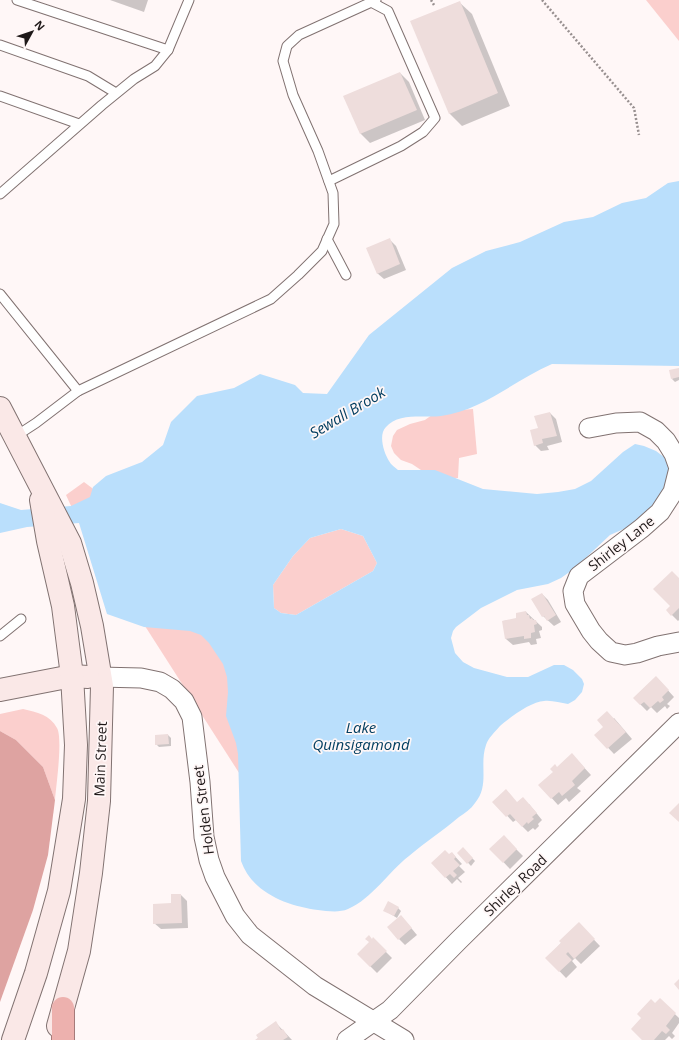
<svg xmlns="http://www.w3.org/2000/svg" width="679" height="1040" font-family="'Open Sans',sans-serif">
<rect width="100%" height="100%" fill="#fff7f7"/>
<g fill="#fbcfcd">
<path d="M 646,0 L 679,0 L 679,41 Z"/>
<path d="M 473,409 L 477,454 L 459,458 L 458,478 L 449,478 L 424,472 L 412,464 L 401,460 L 394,453 L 391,446 L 393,436 L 397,430 L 410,424 L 425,420 L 436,412 Z"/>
<path d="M 84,482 L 112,503 L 227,648 L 259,804 L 79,523 L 66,495 Z"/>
<path d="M 341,529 L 363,536 L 377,563 L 373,571 L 296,615 L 281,613 L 274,608 L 273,585 L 293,556 L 310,538 Z"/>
<path d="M 23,709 C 37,712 50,715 57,728 C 63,738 56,787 55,800 L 43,767 L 16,740 L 0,731 L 0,714 Z"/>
</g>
<path fill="#dea3a1" d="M 0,731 L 16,740 L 43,767 L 55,800 L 48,855 L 33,910 L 0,1002 Z"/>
<path fill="#badffc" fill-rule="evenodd" d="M 679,181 L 679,366 L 552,364 C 515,380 483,410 441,416 C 425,418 398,412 386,427 C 378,435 384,453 389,461 C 391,465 395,467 398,470 L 435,470 L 483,489 L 537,494 L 558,492 L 575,489 L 591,481 L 623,452 L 635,444 L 644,446 L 656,451 L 664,457 L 668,463 L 670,474 L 664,500 L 635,524 L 610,535 L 575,568 L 561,578 L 548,584 L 517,590 L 481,608 L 456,627 L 453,631 L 451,638 L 455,653 L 463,662 L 474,668 L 507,677 L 528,677 L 554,665 L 564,665 L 573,670 L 582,679 L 584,684 L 582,692 L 575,700 L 568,704 C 560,703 552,700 544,701 C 532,701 509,718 500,726 C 495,732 488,738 486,745 C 479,765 490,785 475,803 C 471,809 465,813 459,817 C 443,831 425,842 409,856 C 388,872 373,898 348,909 C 339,913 327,911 318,910 C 288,906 252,893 241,861 L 238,754 L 236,743 L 226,716 L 228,692 L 227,677 L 223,664 L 209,643 L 201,635 L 190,631 L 144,627 L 107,614 L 79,523 L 27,527 L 0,533 L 0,503 L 21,510 L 71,506 L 90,497 L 93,487 L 106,476 L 142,462 L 163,445 L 171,422 L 197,396 L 234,388 L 260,374 L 295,385 L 303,393 L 327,394 L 369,335 L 452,268 L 486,251 L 520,242 L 564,222 L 593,217 L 622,203 L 646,198 L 668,183 ZM 341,529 L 363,536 L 377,563 L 373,571 L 296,615 L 281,613 L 274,608 L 273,585 L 293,556 L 310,538 Z"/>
<g fill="#0003">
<path d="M 110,0 L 148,0 L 144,12 Z"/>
<path d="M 459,2 L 472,14 L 510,106 L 462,126 L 450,114 L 412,22 Z"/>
<path d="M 400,73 L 409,82 L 425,120 L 370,143 L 361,134 L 345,96 Z"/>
<path d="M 390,240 L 396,246 L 406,270 L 384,279 L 377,273 Z"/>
<path d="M 679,369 L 679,380 L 675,382 L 672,379 Z"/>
<path d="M 550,413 L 556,419 L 562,442 L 547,446 L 549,450 L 541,451 L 535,445 L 539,429 Z"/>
<path d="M 679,579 L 679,620 L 678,621 L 667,610 L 671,606 Z"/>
<path d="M 542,594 L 548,600 L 561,622 L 554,626 L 543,616 Z"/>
<path d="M 526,612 L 542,627 L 542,630 L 539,631 L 541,638 L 536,639 L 537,644 L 531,645 L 529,642 L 513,645 L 506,639 L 503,621 L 518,619 Z"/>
<path d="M 656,677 L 674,697 L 667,704 L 670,706 L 667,709 L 665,706 L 657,713 L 651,707 L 647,711 L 634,698 Z"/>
<path d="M 614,718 L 632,739 L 614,754 L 596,735 Z"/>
<path d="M 168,735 L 171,738 L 171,746 L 159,747 L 156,744 Z"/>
<path d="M 578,761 L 591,775 L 577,788 L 581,791 L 569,802 L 566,798 L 558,805 L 540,785 L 558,768 Z"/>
<path d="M 494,802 L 529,804 L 542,820 L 538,824 L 539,826 L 535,830 L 533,828 L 528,832 L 516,820 L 513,822 Z"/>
<path d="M 504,837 L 523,856 L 510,869 L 491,849 Z"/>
<path d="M 463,849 L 475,861 L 471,866 L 459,853 Z"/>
<path d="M 452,853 L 462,864 L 459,866 L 465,872 L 458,878 L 462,882 L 461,883 L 457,879 L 452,884 L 433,863 Z"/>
<path d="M 181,895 L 187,901 L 188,928 L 161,929 L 154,923 Z"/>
<path d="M 398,908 L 401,911 L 397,918 L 384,910 Z"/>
<path d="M 407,923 L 417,935 L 405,945 L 399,939 Z"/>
<path d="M 579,924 L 600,946 L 581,964 L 575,958 L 572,961 L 577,967 L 566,978 L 547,958 Z"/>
<path d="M 373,939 L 392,958 L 377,973 L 358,954 Z"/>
<path d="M 660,1000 L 679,1018 L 679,1023 L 672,1033 L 675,1036 L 672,1039 L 669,1036 L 665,1040 L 643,1040 L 642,1019 Z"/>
<path d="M 276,1023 L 292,1040 L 256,1040 Z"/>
</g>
<g fill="#eedddc">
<path d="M 460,1 L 498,93 L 449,114 L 410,21 Z"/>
<path d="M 400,72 L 417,110 L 360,134 L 343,96 Z"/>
<path d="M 390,238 L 400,264 L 377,274 L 366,248 Z"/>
<path d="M 679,368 L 679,377 L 671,379 L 669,370 Z"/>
<path d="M 550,412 L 557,436 L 542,439 L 543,443 L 534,446 L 530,430 L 538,428 L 534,416 Z"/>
<path d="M 672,571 L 679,578 L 679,608 L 671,616 L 666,610 L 670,606 L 653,589 Z"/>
<path d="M 542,593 L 556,615 L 547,621 L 544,616 L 542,617 L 531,599 Z"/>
<path d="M 526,611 L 527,615 L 529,615 L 530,619 L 532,618 L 533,620 L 536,620 L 537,624 L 534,625 L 535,632 L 531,633 L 531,638 L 524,639 L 524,636 L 505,639 L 502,621 L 516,618 L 516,613 Z"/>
<path d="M 656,676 L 669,690 L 662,697 L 664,700 L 660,703 L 658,701 L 650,708 L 644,702 L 640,705 L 633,698 Z"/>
<path d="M 607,711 L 626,732 L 607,749 L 594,735 L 603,727 L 597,720 Z"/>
<path d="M 168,734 L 169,744 L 155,745 L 155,735 Z"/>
<path d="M 572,753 L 585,768 L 572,781 L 575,785 L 562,796 L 559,792 L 551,799 L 538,785 L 553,772 L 550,769 L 555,764 L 557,767 Z"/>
<path d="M 506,789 L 517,802 L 523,797 L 537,813 L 532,817 L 534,819 L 528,824 L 527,822 L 522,827 L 510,814 L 506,817 L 492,802 Z"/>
<path d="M 679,803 L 679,822 L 669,813 Z"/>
<path d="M 504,835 L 517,849 L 503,863 L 489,849 Z"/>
<path d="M 463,847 L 473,858 L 467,864 L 457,853 Z"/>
<path d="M 445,850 L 449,854 L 452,852 L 456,857 L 454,859 L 460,865 L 453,871 L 457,875 L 454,878 L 450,874 L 445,878 L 431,863 Z"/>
<path d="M 171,894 L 181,894 L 182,923 L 153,924 L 153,904 L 171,903 Z"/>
<path d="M 388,901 L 399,907 L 394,916 L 383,911 Z"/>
<path d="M 401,915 L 412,928 L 398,940 L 387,927 Z"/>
<path d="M 579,922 L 595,939 L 574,959 L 568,952 L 566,954 L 572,960 L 559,972 L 545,958 L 561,943 L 559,941 Z"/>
<path d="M 369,935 L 372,939 L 373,937 L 387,951 L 370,967 L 357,954 L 369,942 L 365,939 Z"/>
<path d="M 679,979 L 679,990 L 674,984 Z"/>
<path d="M 660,998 L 676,1013 L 666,1026 L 670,1030 L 666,1034 L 662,1031 L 654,1040 L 642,1040 L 631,1029 L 641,1018 L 637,1014 L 651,999 L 655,1003 Z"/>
<path d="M 276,1021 L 281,1030 L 283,1029 L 288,1037 L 283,1040 L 255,1040 L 258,1038 L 256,1035 Z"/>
</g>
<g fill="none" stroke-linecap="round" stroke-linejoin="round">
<defs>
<g id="service">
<path d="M 17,0 L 168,50"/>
<path d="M 0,45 L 88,76 L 116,93"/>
<path d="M 0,96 L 79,124"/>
<path d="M 329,181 L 401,146 L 423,132 L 435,118 L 388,11 L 371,2"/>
<path d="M 0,194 L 102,105 L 134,79 L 155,66 L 168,50 L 189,0"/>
<path d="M 327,239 L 346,275"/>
<path d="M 0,294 L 78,391"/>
<path d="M 16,436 L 36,423 L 78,391 L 271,299 L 298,275 L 322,251 L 334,224 L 333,193 L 318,151 L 293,95 L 283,61 L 287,46 L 299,35 L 376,0"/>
<path d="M 0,636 L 21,619"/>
</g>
<g id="minor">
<path d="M 589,428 L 616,423 L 640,422 L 656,431 L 666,441 L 674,454 L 679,468 L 673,492 L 660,512 L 642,528 L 579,576 L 573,591 L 575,604 L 591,631 L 599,641 L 611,652 L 625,655 L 637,653 L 658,646 L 679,642"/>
<path d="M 99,677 L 141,678 L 160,682 L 172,689 L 184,701 L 192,717 L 200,782 L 204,837 L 209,860 L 215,877 L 235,916 L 250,935 L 315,986 L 404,1040"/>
<path d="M 347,1040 L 390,1010 L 458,941 L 679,723"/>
</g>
<g id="secondary">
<path d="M 0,408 L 70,543 L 82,583 L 92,626 L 102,686 L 99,801 L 91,873 L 79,951 L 58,1026"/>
<path d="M 0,690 L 72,676 L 88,677"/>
<path d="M 13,1040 L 36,973 L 59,891 L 74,799 L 76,745 L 72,676 L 63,606 L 48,541 L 41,500"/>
</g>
<path id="motorway" d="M 63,1040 L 63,1008"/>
</defs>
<use href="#service" stroke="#817271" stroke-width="11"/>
<use href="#minor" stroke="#817271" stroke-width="21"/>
<use href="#secondary" stroke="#817271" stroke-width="24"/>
<use href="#motorway" stroke="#a57b7a" stroke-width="24"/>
<g stroke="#989090" stroke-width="2.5" stroke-dasharray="2 2" stroke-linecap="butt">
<path d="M 431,0 L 434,5"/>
<path d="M 542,0 L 634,108 L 639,135"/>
</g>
<use href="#service" stroke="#fff" stroke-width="9"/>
<use href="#minor" stroke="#fff" stroke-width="19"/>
<use href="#secondary" stroke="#fae8e7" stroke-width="22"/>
<use href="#motorway" stroke="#edb1ae" stroke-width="22"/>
</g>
<g text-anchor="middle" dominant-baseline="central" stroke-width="3.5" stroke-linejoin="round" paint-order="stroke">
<g font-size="14" fill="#1e1818" stroke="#fff7f7">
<text transform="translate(621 543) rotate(-38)">Shirley Lane</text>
<text transform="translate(100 759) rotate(-88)">Main Street</text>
<text transform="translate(203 810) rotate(-97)">Holden Street</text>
<text transform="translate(515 885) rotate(-44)">Shirley Road</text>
</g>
<g font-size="15" font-style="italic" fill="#043f61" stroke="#fff7f7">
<text transform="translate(347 412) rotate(-31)">Sewall Brook</text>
<text x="361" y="727">Lake<tspan x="361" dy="17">Quinsigamond</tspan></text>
</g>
</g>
<g transform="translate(32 32) rotate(50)" stroke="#fff7f7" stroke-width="3" paint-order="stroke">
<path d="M0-3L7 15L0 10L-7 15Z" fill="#1e1818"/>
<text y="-6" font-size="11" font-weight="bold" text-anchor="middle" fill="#1e1818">N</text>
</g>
</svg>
